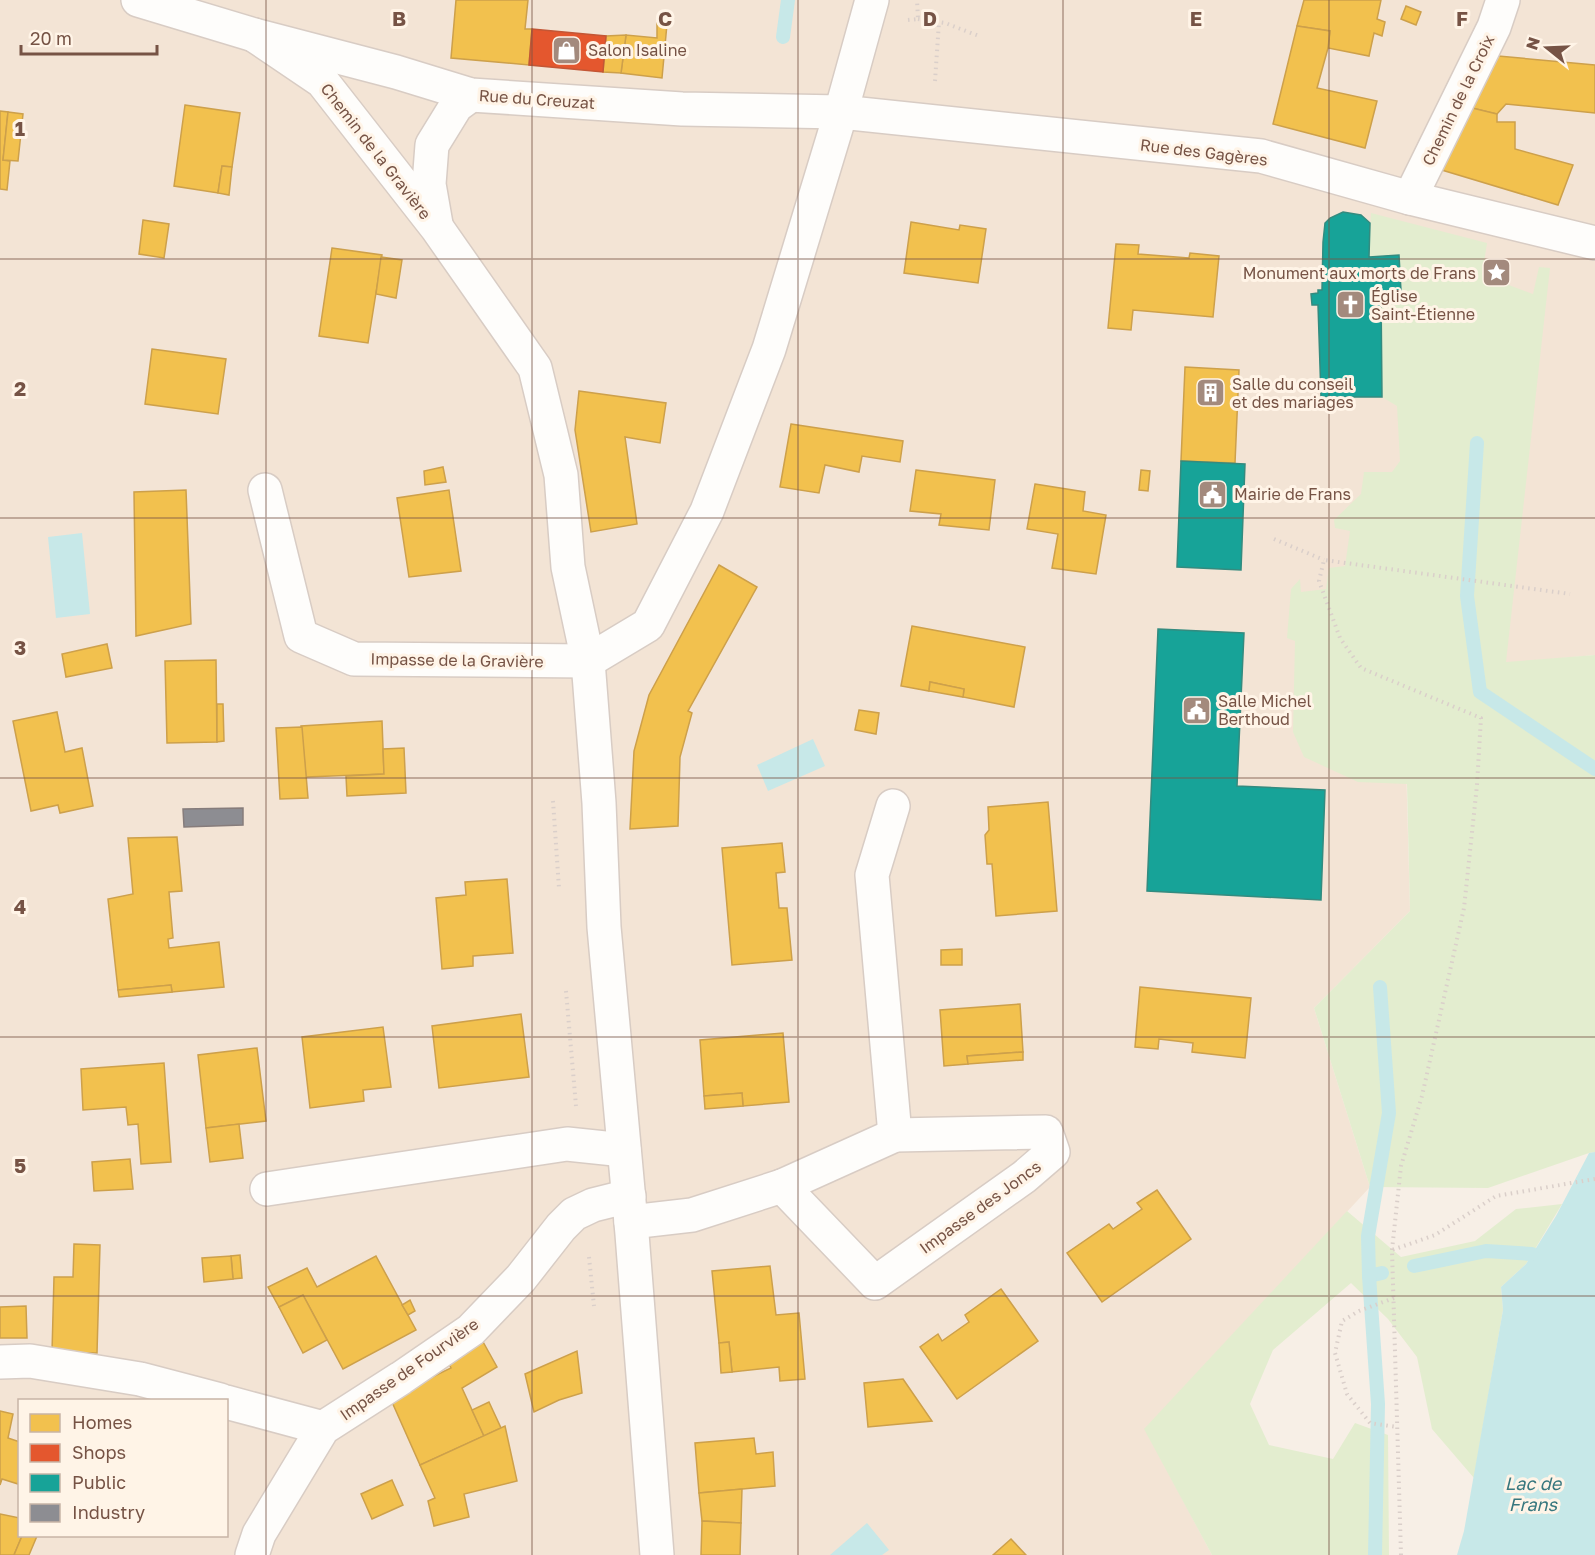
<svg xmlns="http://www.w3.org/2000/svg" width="1595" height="1555" font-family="'Golos Text',sans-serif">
<rect width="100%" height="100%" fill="#f7efe6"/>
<path fill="#f3e4d5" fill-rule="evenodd" d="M 0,0 L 1595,0 L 1595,655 L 1506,663 L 1405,726 L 1410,911 L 1314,1008 L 1370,1187 L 1145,1429 L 1212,1555 L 0,1555 ZM 20,1400 L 226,1400 L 226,1536 L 20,1536 Z"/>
<g fill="#e3edcf">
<path d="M 1371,213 L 1487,243 L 1482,275 L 1533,294 L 1539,267 L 1550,268 L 1506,662 L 1595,655 L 1595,1152 L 1589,1153 L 1488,1188 L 1370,1187 L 1314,1008 L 1410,911 L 1407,784 L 1358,782 L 1304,757 L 1293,732 L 1295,641 L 1287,638 L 1291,589 L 1300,579 L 1301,592 L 1326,589 L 1329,568 L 1345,566 L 1350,531 L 1335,528 L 1334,520 L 1361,494 L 1364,472 L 1392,472 L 1400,461 L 1397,406 L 1382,397 L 1381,292 L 1401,291 L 1399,256 L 1369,257 Z"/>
<path d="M 1562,1204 L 1526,1264 L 1501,1287 L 1503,1310 L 1474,1478 L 1432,1429 L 1417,1357 L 1388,1319 L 1351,1283 L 1273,1350 L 1250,1404 L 1269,1445 L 1333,1459 L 1355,1423 L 1388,1435 L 1389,1555 L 1212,1555 L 1144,1429 L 1347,1211 L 1401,1257 L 1475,1241 L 1516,1209 Z"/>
</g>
<g fill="#c7e8e8">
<path d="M 82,533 L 90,614 L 56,618 L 48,537 Z"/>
<path d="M 813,739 L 825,766 L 768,791 L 757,765 Z"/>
<path d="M 1595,1152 L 1595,1555 L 1457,1555 L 1464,1531 L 1503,1310 L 1501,1287 L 1526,1264 L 1556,1216 L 1589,1153 Z"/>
<path d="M 867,1523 L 889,1550 L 882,1555 L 830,1555 Z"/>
</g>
<g fill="#f2c14e" stroke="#cda04b" stroke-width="1.5">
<path d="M 456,0 L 528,0 L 525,29 L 532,29 L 529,65 L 451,58 Z"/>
<path d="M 1304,0 L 1381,0 L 1377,19 L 1385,22 L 1382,36 L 1374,33 L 1369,56 L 1328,48 L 1330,31 L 1297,26 Z"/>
<path d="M 1406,6 L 1421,12 L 1416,25 L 1401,19 Z"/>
<path d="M 657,23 L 667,24 L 662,78 L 621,73 L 626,35 L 657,38 Z"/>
<path d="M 1297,26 L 1330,31 L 1328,48 L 1317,88 L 1377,101 L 1365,148 L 1273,124 Z"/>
<path d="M 626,35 L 621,73 L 603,72 L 606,36 Z"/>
<path d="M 1487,55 L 1595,65 L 1595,113 L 1506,104 L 1497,114 L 1464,106 Z"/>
<path d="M 185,105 L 240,113 L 232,167 L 222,166 L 218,193 L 174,186 Z"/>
<path d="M 1464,106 L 1497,114 L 1497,122 L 1515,122 L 1515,149 L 1573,165 L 1558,205 L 1435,168 Z"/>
<path d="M 0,111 L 8,112 L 3,160 L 10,161 L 7,190 L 0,189 Z"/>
<path d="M 8,112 L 23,114 L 18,161 L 3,160 Z"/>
<path d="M 222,166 L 232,167 L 229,195 L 218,193 Z"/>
<path d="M 143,220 L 169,224 L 164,258 L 139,254 Z"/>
<path d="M 911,222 L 959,230 L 960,225 L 986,229 L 978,283 L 904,273 Z"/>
<path d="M 1116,244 L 1139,245 L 1138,254 L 1189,258 L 1190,253 L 1219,256 L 1213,317 L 1133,310 L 1131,330 L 1108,328 Z"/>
<path d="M 332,248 L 382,255 L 368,343 L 319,336 Z"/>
<path d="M 381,257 L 402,260 L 396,298 L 376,294 Z"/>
<path d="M 152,349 L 226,359 L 218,414 L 145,404 Z"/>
<path d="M 1185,367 L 1239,370 L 1235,463 L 1181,461 Z"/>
<path d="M 579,391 L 666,403 L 660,443 L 625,437 L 637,524 L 591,532 L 575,430 Z"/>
<path d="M 791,424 L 903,441 L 900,462 L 862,456 L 859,472 L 825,465 L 819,493 L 780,487 Z"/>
<path d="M 443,467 L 446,482 L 425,485 L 424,471 Z"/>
<path d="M 916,470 L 995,480 L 989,530 L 939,525 L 941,514 L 910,511 Z"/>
<path d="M 1141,470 L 1150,471 L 1148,491 L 1139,490 Z"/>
<path d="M 1035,484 L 1085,492 L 1083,511 L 1106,515 L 1096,574 L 1052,568 L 1058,534 L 1027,529 Z"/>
<path d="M 186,490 L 191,624 L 136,636 L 134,492 Z"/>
<path d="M 449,490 L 461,571 L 409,577 L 397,498 Z"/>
<path d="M 719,565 L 757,587 L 688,711 L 692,713 L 680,757 L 678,826 L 630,829 L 634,751 L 649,695 Z"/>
<path d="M 912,626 L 1025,647 L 1014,707 L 963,697 L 964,689 L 930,682 L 929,691 L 901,686 Z"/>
<path d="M 107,644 L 112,668 L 66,677 L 62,654 Z"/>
<path d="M 216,660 L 217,742 L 167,743 L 165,661 Z"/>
<path d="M 930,682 L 964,689 L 963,697 L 929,691 Z"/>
<path d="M 217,704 L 223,704 L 224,741 L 217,742 Z"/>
<path d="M 859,710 L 879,713 L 876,734 L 855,730 Z"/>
<path d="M 57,712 L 65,752 L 82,748 L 93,806 L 60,813 L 58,805 L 31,811 L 13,721 Z"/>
<path d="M 382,721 L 384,774 L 306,777 L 301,726 Z"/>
<path d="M 302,727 L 308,798 L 280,799 L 276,728 Z"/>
<path d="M 404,748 L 406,793 L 347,796 L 346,776 L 384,774 L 383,749 Z"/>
<path d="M 1048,802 L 1057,911 L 996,916 L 992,864 L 987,864 L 985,835 L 989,830 L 988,807 Z"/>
<path d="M 177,837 L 182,891 L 169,892 L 173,938 L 168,939 L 169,948 L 219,942 L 224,987 L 172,992 L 171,985 L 118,990 L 108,899 L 133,894 L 128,838 Z"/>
<path d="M 782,843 L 785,872 L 776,873 L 779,908 L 787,908 L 792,960 L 732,965 L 722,848 Z"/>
<path d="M 507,879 L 513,953 L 473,956 L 473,966 L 442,969 L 436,898 L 466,895 L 465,882 Z"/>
<path d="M 962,949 L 962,965 L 941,965 L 941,950 Z"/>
<path d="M 171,985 L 172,992 L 119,997 L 118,990 Z"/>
<path d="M 1140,987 L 1251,998 L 1245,1058 L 1192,1052 L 1193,1043 L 1159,1039 L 1158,1049 L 1135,1047 Z"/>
<path d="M 1020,1004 L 1023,1052 L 967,1056 L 968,1064 L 944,1066 L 940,1010 Z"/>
<path d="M 521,1014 L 529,1077 L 439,1088 L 432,1026 Z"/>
<path d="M 383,1027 L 391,1087 L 363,1090 L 364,1101 L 310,1108 L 302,1037 Z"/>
<path d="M 783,1033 L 789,1102 L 743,1106 L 742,1093 L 704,1096 L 700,1040 Z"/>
<path d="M 257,1048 L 266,1121 L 206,1128 L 198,1055 Z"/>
<path d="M 1023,1052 L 1023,1060 L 968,1064 L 967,1056 Z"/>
<path d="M 164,1063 L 171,1162 L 141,1164 L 138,1124 L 128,1125 L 126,1107 L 83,1110 L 81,1069 Z"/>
<path d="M 742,1093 L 743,1106 L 705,1109 L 704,1096 Z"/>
<path d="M 239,1124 L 243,1158 L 210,1162 L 206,1128 Z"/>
<path d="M 130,1159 L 133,1189 L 94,1191 L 92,1162 Z"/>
<path d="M 1157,1190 L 1191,1239 L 1102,1302 L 1067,1253 L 1109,1224 L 1113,1229 L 1142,1209 L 1137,1203 Z"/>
<path d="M 74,1244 L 100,1245 L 97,1353 L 52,1352 L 54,1277 L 73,1277 Z"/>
<path d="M 240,1255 L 242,1278 L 233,1279 L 231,1256 Z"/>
<path d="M 231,1256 L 233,1279 L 204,1282 L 202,1258 Z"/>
<path d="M 376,1256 L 416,1330 L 343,1369 L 303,1295 L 279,1307 L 268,1287 L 307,1268 L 317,1287 Z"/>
<path d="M 770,1266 L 776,1315 L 799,1313 L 805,1379 L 780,1381 L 779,1367 L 732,1372 L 729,1342 L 719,1343 L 712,1271 Z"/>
<path d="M 1001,1289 L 1038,1341 L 957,1399 L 920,1347 L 938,1334 L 942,1341 L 969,1322 L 965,1315 Z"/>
<path d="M 303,1295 L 327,1340 L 303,1353 L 279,1307 Z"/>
<path d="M 410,1300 L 415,1311 L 408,1315 L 402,1305 Z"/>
<path d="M 26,1306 L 27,1338 L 0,1338 L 0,1307 Z"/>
<path d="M 482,1340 L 497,1367 L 462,1388 L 484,1436 L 420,1465 L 392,1402 L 420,1383 L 451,1368 L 448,1362 Z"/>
<path d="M 729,1342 L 732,1372 L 721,1373 L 719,1343 Z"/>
<path d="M 577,1351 L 582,1393 L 559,1400 L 534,1412 L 525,1374 Z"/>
<path d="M 903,1379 L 932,1421 L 868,1427 L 864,1383 Z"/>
<path d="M 489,1402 L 501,1428 L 484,1436 L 472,1410 Z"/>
<path d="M 0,1411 L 13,1414 L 8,1438 L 20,1442 L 20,1478 L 18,1484 L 2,1479 L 0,1485 Z"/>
<path d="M 505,1426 L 517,1481 L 464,1494 L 469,1517 L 434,1526 L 428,1501 L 435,1498 L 420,1465 Z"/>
<path d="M 754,1438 L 756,1454 L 773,1452 L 775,1486 L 699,1493 L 695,1443 Z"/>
<path d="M 392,1480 L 403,1505 L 372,1519 L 361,1494 Z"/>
<path d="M 742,1489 L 741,1523 L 702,1521 L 699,1493 Z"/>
<path d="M 0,1514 L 20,1518 L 20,1536 L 22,1536 L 14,1555 L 0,1555 Z"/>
<path d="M 702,1521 L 741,1523 L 740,1555 L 701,1555 Z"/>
<path d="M 22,1536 L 37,1536 L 29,1555 L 14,1555 Z"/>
<path d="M 1011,1539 L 1026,1555 L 993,1555 Z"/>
</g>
<path fill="#e4572e" stroke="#c35635" stroke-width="1.5" d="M 532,29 L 606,36 L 603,72 L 529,65 Z"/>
<g fill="#17a398" stroke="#348b7f" stroke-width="1.5">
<path d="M 1343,212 L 1361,215 L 1370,223 L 1369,257 L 1399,255 L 1401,291 L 1381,292 L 1382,397 L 1321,397 L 1318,305 L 1312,305 L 1311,294 L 1318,293 L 1318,290 L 1322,290 L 1323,242 L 1325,223 L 1330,218 Z"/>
<path d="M 1181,461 L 1245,464 L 1241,570 L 1177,567 Z"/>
<path d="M 1158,629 L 1244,633 L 1237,786 L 1325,790 L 1321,900 L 1147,891 Z"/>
</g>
<path fill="#8d8d92" stroke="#867c7b" stroke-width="1.5" d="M 243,808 L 243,825 L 184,827 L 183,809 Z"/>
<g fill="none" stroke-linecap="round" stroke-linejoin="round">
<g stroke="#c7e8e8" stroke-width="14">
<path d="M 783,37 L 788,0"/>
<path d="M 1477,443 L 1467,596 L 1480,692 L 1595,769"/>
<path d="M 1380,987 L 1389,1113 L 1368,1236 L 1369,1276 L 1382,1273"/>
<path d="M 1414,1266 L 1486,1251 L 1532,1254"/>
<path d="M 1369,1276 L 1378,1404 L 1375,1555"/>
</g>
<defs>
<g id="minor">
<path d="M 138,0 L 254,35 L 396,72 L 471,95 L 682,109 L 841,112 L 1261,156 L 1410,198 L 1595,243"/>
<path d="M 254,35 L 322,81 L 437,228 L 535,368 L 561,475 L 568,567 L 588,661 L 599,803 L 604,927 L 632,1234 L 657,1555"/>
<path d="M 1410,198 L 1494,27 L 1503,0"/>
<path d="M 436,224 L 429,184 L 432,145 L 456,106 L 471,95"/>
<path d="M 265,490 L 301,636 L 354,659 L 588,661"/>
<path d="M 588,661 L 648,625 L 707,511 L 769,349 L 841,112 L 872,0"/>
<path d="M 782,1186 L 895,1135"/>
<path d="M 267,1189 L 567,1144 L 624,1150"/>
<path d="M 631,1222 L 692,1215 L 782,1186 L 875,1283 L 1024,1177 L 1053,1152 L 1046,1132 L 895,1135 L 872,875 L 893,806"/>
<path d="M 0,1362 L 30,1361 L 140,1379 L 220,1400"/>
<path d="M 226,1402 L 323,1428"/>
<path d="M 252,1555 L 259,1534 L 323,1428 L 401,1378 L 471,1330 L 521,1278 L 561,1227 L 574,1214 L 593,1205 L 629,1196"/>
</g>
</defs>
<use href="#minor" stroke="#d8ccc4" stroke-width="36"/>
<g stroke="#dacfca" stroke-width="4" stroke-dasharray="1.5 4.5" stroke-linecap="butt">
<path d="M 918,19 L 945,23 L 979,36"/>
<path d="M 908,20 L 918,19 L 917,0"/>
<path d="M 935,81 L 939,22"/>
<path d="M 1274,539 L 1324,560"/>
<path d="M 553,801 L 559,888"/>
<path d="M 566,991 L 576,1106"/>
<path d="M 1392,1250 L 1401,1166 L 1422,1096 L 1464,908 L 1477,785 L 1481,718 L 1361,668 L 1340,638 L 1319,581 L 1324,560 L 1570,594"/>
<path d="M 589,1257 L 594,1306"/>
<path d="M 1394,1298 L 1359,1311 L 1342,1321 L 1335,1353 L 1347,1394 L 1370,1423 L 1397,1427"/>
<path d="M 1401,1555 L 1392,1250 L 1435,1235 L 1496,1196 L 1595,1179"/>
</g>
<use href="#minor" stroke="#fefdfb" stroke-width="33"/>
</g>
<path fill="none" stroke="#765345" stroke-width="1.5" stroke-opacity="0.55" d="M 266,0 L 266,1555M 532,0 L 532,1555M 798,0 L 798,1555M 1063,0 L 1063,1555M 1329,0 L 1329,1555M 0,259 L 1595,259M 0,518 L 1595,518M 0,778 L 1595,778M 0,1037 L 1595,1037M 0,1296 L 1595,1296"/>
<defs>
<symbol id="shop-square" viewBox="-11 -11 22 22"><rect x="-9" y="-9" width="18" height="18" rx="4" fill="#a38a7d" stroke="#fff4e7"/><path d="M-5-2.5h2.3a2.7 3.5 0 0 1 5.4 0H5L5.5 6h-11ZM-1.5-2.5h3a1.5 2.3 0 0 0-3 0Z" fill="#fff"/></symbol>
<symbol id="sight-square" viewBox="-11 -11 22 22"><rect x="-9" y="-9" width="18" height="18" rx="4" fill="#a38a7d" stroke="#fff4e7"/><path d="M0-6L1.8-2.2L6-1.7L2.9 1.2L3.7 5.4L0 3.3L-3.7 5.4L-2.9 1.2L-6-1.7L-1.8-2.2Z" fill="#fff"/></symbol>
<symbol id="church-square" viewBox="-11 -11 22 22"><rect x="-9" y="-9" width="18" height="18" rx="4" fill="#a38a7d" stroke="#fff4e7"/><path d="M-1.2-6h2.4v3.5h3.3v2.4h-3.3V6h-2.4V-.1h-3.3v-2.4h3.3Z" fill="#fff"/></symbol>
<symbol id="building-square" viewBox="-11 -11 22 22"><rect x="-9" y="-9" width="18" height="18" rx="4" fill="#a38a7d" stroke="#fff4e7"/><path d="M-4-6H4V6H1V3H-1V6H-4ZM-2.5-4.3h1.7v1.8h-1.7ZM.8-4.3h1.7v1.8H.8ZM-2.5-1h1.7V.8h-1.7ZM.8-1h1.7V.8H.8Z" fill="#fff"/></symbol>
<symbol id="civic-square" viewBox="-11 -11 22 22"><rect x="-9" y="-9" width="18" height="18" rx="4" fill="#a38a7d" stroke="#fff4e7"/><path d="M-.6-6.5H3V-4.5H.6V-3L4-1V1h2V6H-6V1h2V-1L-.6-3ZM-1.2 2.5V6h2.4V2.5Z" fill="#fff"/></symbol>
</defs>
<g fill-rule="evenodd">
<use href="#shop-square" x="550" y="34" width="33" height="33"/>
<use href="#sight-square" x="1480" y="256" width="33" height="33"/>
<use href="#church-square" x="1334" y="288" width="33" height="33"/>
<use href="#building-square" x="1194" y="376" width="33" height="33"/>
<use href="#civic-square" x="1196" y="478" width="33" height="33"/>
<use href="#civic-square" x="1180" y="694" width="33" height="33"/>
</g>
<g text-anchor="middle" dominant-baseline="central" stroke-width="6" stroke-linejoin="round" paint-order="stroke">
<g font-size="16" fill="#765345" stroke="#fff4e7" text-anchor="start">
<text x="588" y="50">Salon Isaline</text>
<text x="1476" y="273" text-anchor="end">Monument aux morts de Frans</text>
<text x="1371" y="296">Église<tspan x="1371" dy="18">Saint-Étienne</tspan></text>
<text x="1232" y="384">Salle du conseil<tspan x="1232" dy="18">et des mariages</tspan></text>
<text x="1234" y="494">Mairie de Frans</text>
<text x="1218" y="701">Salle Michel<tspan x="1218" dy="18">Berthoud</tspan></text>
</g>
<g font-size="16" fill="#765345" stroke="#fff4e7">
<text transform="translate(537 99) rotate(4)">Rue du Creuzat</text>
<text transform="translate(1458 100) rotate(-64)">Chemin de la Croix</text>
<text transform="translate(376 151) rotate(52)">Chemin de la Gravière</text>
<text transform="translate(1204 152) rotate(7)">Rue des Gagères</text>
<text transform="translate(457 660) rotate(1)">Impasse de la Gravière</text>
<text transform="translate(980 1207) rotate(-36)">Impasse des Joncs</text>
<text transform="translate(409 1369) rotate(-35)">Impasse de Fourvière</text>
</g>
<g font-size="18" font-style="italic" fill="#37777e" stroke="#fff4e7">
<text x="1533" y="1483">Lac de<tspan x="1533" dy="21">Frans</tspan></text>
</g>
</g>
<g font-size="20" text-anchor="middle" font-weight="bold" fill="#765345" stroke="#fff4e7" stroke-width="6" stroke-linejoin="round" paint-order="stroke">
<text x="399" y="26">B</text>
<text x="665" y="26">C</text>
<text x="930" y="26">D</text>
<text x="1196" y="26">E</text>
<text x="1462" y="26">F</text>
<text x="20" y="136">1</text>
<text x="20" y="396">2</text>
<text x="20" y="655">3</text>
<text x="20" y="914">4</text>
<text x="20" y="1173">5</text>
</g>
<rect x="18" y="1399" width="210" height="138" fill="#fff4e7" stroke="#c8b4a6" stroke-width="1.5"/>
<rect x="30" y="1414" width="30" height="18" fill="#f2c14e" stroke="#c8b4a6" stroke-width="1.5"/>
<text x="72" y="1429" font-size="18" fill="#765345">Homes</text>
<rect x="30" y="1444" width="30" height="18" fill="#e4572e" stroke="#c8b4a6" stroke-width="1.5"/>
<text x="72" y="1459" font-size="18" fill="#765345">Shops</text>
<rect x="30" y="1474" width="30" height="18" fill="#17a398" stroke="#c8b4a6" stroke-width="1.5"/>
<text x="72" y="1489" font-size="18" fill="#765345">Public</text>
<rect x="30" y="1504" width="30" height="18" fill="#8d8d92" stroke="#c8b4a6" stroke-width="1.5"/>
<text x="72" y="1519" font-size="18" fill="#765345">Industry</text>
<g transform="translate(1547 48) rotate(288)" stroke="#fff4e7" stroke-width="4.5" paint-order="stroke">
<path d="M0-4.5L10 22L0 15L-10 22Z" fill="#765345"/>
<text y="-9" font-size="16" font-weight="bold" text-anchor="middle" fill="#765345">N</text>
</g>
<path d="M21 45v9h136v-9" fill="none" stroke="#765345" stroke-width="3"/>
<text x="30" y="45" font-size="18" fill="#765345" stroke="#fff4e7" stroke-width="4.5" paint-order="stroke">20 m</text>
</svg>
